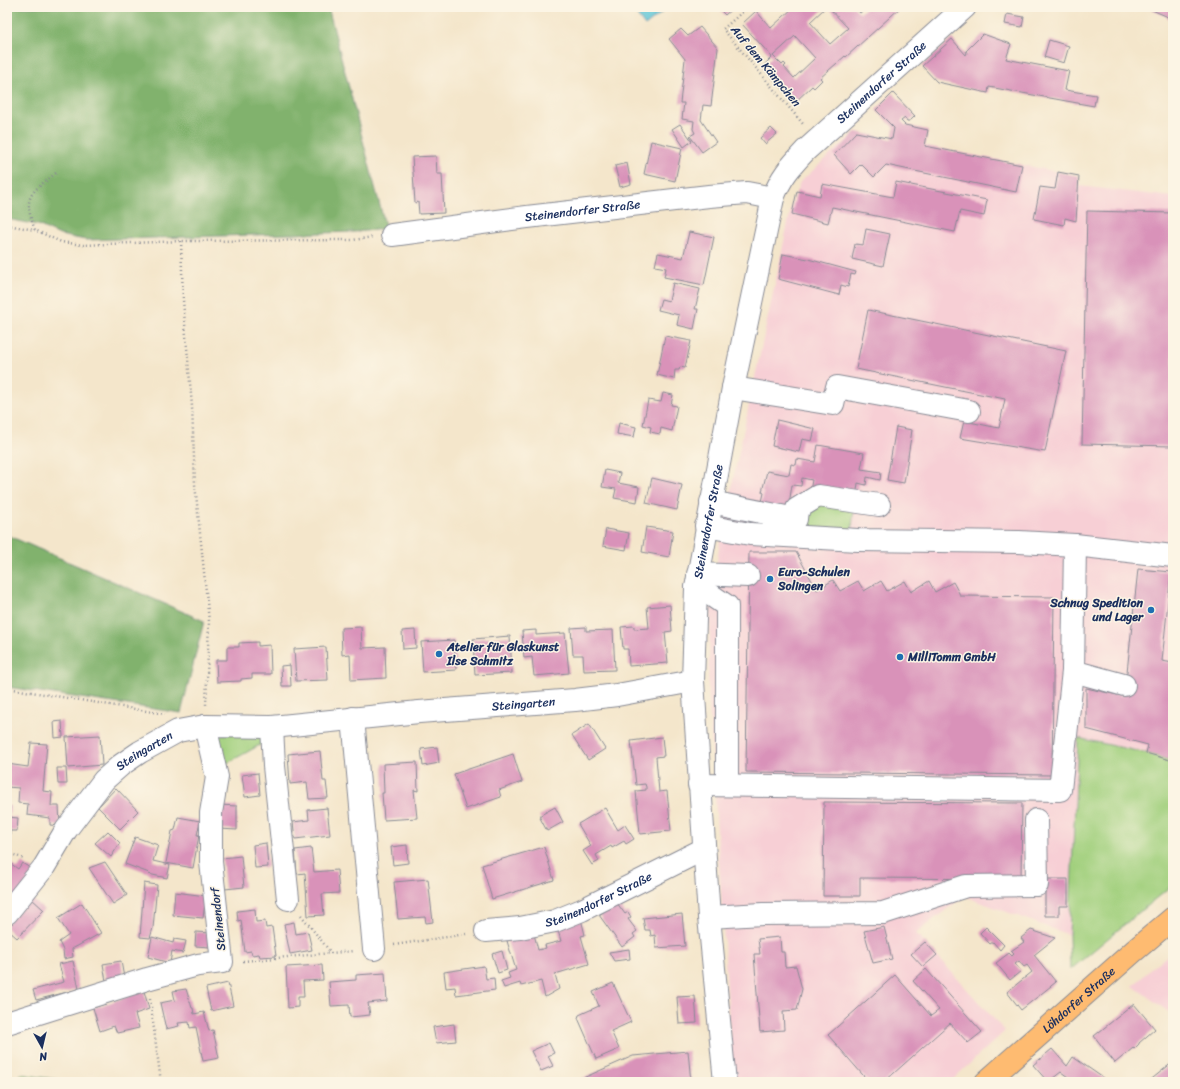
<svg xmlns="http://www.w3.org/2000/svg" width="1180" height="1089" font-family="Sriracha,sans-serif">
<rect width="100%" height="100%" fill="#fcf5e5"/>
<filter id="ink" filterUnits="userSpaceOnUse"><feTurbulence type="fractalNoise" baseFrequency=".025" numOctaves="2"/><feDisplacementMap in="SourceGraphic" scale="8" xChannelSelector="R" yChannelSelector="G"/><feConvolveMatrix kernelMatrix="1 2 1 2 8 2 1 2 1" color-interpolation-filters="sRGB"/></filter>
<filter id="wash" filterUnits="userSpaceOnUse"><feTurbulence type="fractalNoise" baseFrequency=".012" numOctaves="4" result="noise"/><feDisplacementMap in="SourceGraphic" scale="16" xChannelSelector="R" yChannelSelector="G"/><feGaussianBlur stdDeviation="0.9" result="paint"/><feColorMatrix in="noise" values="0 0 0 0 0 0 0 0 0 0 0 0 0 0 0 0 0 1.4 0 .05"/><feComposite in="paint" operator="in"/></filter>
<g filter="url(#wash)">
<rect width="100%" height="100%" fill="#f4e6cb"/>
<g fill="#f7cfd5">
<path d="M 856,132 L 1079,176 L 1079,186 L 1173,197 L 1173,884 L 1070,970 L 1069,935 L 964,896 L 916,933 L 1005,1031 L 950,1082 L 734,1082 L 732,1070 L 708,685 L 711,604 L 720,541 L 792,204 L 800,182 Z"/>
<path d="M 1173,951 L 1173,1015 L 1133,986 L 1153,967 Z"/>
</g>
<g fill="#a2d07e" stroke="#5e806e">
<path d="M 818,500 L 854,507 L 852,529 L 840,534 L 804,528 L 807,509 Z"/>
<path d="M 264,733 L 267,741 L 222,766 L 211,734 Z"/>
<path d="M 1078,738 L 1146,753 L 1173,761 L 1173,884 L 1070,970 L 1069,935 Z"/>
<path d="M 21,1074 L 74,1082 L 16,1082 Z"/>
</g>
<g fill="#81b26d" stroke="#4e7066">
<path d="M 7,7 L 328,7 L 386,229 L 354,232 L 86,240 L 60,235 L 38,225 L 7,219 L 7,65 L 9,63 L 7,48 Z"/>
<path d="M 7,535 L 204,621 L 181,713 L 7,687 Z"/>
</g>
<path fill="#5ac4d6" stroke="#3a7a9a" d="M 643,7 L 662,7 L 665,10 L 645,26 L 635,13 Z"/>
<g id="blocks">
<g fill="#d992b9" fill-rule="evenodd">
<path d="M 717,7 L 734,7 L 725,15 Z"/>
<path d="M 792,7 L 826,7 L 810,22 L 830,44 L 848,28 L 828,7 L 854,7 L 860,13 L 867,7 L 901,7 L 846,57 L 845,56 L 820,78 L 822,80 L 814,88 L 812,86 L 795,102 L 762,67 L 772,57 L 742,24 L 756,11 L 771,28 L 793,8 ZM 795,36 L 815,58 L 794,78 L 784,67 L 786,65 L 784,63 L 782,65 L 773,56 Z"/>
<path d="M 1145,7 L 1173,7 L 1173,22 L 1166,16 Z"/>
<path d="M 1007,14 L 1024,17 L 1022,27 L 1005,24 Z"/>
<path d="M 700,27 L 718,48 L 711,106 L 703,105 L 701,120 L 716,142 L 702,152 L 690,136 L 695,133 L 693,129 L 694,121 L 682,119 L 684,103 L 680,103 L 685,59 L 669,39 L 681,29 L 688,36 Z"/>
<path d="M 983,34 L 1011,44 L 1006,59 L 1069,71 L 1065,90 L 1096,95 L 1094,106 L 989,87 L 988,93 L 937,82 L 922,66 L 952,39 L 966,55 L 967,53 L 966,51 Z"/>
<path d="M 1049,40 L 1069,46 L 1064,63 L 1044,57 Z"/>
<path d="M 893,93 L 915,116 L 910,121 L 907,121 L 905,118 L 901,121 L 905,125 L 928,130 L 925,146 L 1022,165 L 1016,192 L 886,165 L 874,177 L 861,164 L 851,174 L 834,155 L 856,132 L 892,139 L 894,128 L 876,110 Z"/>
<path d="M 680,124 L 692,141 L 684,147 L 672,129 Z"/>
<path d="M 771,128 L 777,134 L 765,144 L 760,138 Z"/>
<path d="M 651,141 L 682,148 L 675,181 L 644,174 Z"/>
<path d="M 436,156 L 437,174 L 442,174 L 444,213 L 419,214 L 418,202 L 415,203 L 412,157 Z"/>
<path d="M 627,163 L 631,184 L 620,187 L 615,166 Z"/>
<path d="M 1058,172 L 1079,176 L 1076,221 L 1065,218 L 1064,225 L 1034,219 L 1040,187 L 1055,189 Z"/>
<path d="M 896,182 L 987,200 L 984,216 L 960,211 L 955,232 L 832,207 L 828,223 L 792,214 L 797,191 L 820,196 L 822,184 L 893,197 Z"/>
<path d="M 1087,211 L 1173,213 L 1173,446 L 1082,444 Z"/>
<path d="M 866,229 L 890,234 L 883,266 L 852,259 L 855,244 L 863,245 Z"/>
<path d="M 689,232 L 714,237 L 704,285 L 664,277 L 666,268 L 655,266 L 658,253 L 683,258 Z"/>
<path d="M 783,254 L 808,259 L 856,272 L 855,275 L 851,274 L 848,287 L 841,285 L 839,295 L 778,279 Z"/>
<path d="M 673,283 L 700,289 L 695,309 L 698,309 L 694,329 L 677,325 L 679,315 L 658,310 L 661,299 L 669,301 Z"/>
<path d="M 868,310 L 1066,351 L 1045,452 L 960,438 L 964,421 L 999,428 L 1005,399 L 856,369 Z"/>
<path d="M 665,336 L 691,341 L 685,368 L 680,367 L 679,370 L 675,370 L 674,379 L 657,375 Z"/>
<path d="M 663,393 L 673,395 L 671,405 L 677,406 L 672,431 L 661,428 L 660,434 L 650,432 L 651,427 L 643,425 L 648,400 L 661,402 Z"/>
<path d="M 777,420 L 815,429 L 812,441 L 802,439 L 799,452 L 772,446 Z"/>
<path d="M 619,423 L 636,427 L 634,437 L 617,434 Z"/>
<path d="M 896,427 L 912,430 L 904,483 L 887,480 Z"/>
<path d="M 818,445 L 864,453 L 861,469 L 881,472 L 880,480 L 867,477 L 866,485 L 858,483 L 856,499 L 810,491 L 812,480 L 802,478 L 801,486 L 792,485 L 788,511 L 761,506 L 764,493 L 762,492 L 767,471 L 789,475 L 791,464 L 796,465 L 797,459 L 815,462 Z"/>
<path d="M 605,470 L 620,473 L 618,483 L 639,487 L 637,502 L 614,498 L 616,489 L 602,487 Z"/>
<path d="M 652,478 L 682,485 L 677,510 L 646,503 Z"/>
<path d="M 646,527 L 673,531 L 669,557 L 642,552 Z"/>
<path d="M 606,529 L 629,533 L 626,550 L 603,546 Z"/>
<path d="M 749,552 L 796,552 L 817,590 L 833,580 L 840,591 L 858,581 L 864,591 L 881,581 L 887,591 L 905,581 L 911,592 L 929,581 L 935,592 L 953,582 L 959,593 L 960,596 L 1054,597 L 1052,775 L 746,772 Z"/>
<path d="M 1138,569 L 1171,572 L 1162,661 L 1173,663 L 1173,761 L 1146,753 L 1148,745 L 1086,729 L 1086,688 L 1122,696 L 1127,672 Z"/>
<path d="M 670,605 L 672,631 L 665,632 L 668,663 L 629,666 L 628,649 L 623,649 L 621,627 L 634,626 L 634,629 L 649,628 L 647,607 Z"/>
<path d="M 361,627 L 362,648 L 385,647 L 386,678 L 351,680 L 350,654 L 342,655 L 341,628 Z"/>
<path d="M 586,627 L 586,631 L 613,630 L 615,670 L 584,671 L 583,655 L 573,655 L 571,628 Z"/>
<path d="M 415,630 L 416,648 L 403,649 L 402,631 Z"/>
<path d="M 536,630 L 536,635 L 565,633 L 569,673 L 534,676 L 532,657 L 524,658 L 522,631 Z"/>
<path d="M 510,636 L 512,673 L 475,675 L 473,639 Z"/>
<path d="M 454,640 L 456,670 L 423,672 L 421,642 Z"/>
<path d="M 258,642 L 258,646 L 270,645 L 271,674 L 252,674 L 252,678 L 241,679 L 241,681 L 217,682 L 216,660 L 227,660 L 227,647 L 239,647 L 239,643 Z"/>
<path d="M 326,647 L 328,680 L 296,681 L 294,649 Z"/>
<path d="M 290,665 L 291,686 L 282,686 L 281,666 Z"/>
<path d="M 62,721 L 63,737 L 55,738 L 54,722 Z"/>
<path d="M 589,724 L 605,749 L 588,760 L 572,735 Z"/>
<path d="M 100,735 L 102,765 L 68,768 L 66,737 Z"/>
<path d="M 662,737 L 664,756 L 656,757 L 659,792 L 667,791 L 671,831 L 640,834 L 636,791 L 646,790 L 646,787 L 645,784 L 636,785 L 631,741 Z"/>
<path d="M 31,743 L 47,744 L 43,791 L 52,792 L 51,806 L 59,806 L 60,826 L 50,825 L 50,818 L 27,815 L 28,804 L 18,803 L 19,788 L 7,787 L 7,764 L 28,767 Z"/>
<path d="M 437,747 L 439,763 L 423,766 L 421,749 Z"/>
<path d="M 320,751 L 323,781 L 326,781 L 328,798 L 309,799 L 307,782 L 290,784 L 288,754 Z"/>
<path d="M 513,754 L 522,782 L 499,790 L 501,797 L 466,809 L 454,774 Z"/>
<path d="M 417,762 L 418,791 L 414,790 L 417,818 L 384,820 L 382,793 L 384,793 L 383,764 Z"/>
<path d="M 57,768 L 66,768 L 67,784 L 58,784 Z"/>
<path d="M 258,773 L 260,795 L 245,797 L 242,775 Z"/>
<path d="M 116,788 L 138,811 L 120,829 L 98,807 Z"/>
<path d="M 824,802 L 1022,803 L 1021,879 L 860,878 L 860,896 L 823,896 Z"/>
<path d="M 219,805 L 237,806 L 237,830 L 219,829 Z"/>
<path d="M 7,806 L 10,806 L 9,817 L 18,818 L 17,831 L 10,831 L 10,839 L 7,839 Z"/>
<path d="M 555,807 L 563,822 L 547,831 L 539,816 Z"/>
<path d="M 327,808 L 330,835 L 295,839 L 293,822 L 309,820 L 308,810 Z"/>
<path d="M 605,808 L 618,830 L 625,825 L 634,839 L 626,844 L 624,841 L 612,848 L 611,846 L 596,855 L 599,861 L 592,865 L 583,851 L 591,846 L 578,824 Z"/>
<path d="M 178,817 L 200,821 L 197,835 L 199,835 L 193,868 L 166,863 L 172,831 L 175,830 Z"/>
<path d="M 108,831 L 120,843 L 111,857 L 95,843 Z"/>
<path d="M 135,837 L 158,845 L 153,861 L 170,865 L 167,878 L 148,874 L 149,873 L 125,864 Z"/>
<path d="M 266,843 L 268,867 L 255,868 L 253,845 Z"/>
<path d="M 407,845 L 408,863 L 393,865 L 391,847 Z"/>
<path d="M 544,847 L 554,880 L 492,899 L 482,865 Z"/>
<path d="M 311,848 L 314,872 L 337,870 L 339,893 L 322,894 L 324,915 L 308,916 L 305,873 L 297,874 L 295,850 Z"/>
<path d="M 241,856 L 244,887 L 225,889 L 222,858 Z"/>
<path d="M 105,862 L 127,895 L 113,904 L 89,868 Z"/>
<path d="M 10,863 L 18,869 L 22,863 L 35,871 L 16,898 L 7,892 L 7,867 Z"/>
<path d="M 428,879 L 433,922 L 426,923 L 425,917 L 398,919 L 394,882 Z"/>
<path d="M 1045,879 L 1068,879 L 1068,906 L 1059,906 L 1059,916 L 1045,916 Z"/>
<path d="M 144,883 L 157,885 L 153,928 L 150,938 L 140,937 Z"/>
<path d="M 175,892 L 206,896 L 203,918 L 173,915 Z"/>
<path d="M 31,898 L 44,910 L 17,938 L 7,929 L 7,924 Z"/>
<path d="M 82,903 L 101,933 L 72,949 L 73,957 L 64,959 L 63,950 L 59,942 L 69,935 L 58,918 Z"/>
<path d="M 617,903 L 625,914 L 628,912 L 631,917 L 628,919 L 637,931 L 633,934 L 635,937 L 622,947 L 599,915 Z"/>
<path d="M 255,909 L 256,922 L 265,921 L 266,928 L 272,927 L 276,956 L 260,957 L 259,954 L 252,955 L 251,951 L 245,952 L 241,920 L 238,921 L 237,911 Z"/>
<path d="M 682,914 L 685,946 L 656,948 L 655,935 L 651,936 L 650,930 L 645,930 L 643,918 Z"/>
<path d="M 581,919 L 585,935 L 581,936 L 589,964 L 555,974 L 559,989 L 545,997 L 541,981 L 521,986 L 520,983 L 504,988 L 501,981 L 510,978 L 508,973 L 516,970 L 507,941 L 534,934 L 538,950 L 546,948 L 545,945 L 561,941 L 557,927 Z"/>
<path d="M 294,922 L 296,934 L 308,932 L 312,950 L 290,954 L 284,924 Z"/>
<path d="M 884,927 L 892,959 L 873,963 L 864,931 Z"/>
<path d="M 986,927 L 1004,945 L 1000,950 L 993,942 L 990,944 L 980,933 Z"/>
<path d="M 1031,930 L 1055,938 L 1034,955 L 1056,982 L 1021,1010 L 1007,992 L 1032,972 L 1027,965 L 1024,967 L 1019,961 L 1015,964 L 1021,971 L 1010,980 L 996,963 L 1009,953 L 1012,956 L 1014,954 L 1011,951 L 1024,942 L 1021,938 Z"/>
<path d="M 196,932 L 211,933 L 210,947 L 195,946 Z"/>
<path d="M 152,937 L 173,943 L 174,939 L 186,941 L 183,953 L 172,951 L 170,963 L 148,957 Z"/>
<path d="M 780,937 L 781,952 L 784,952 L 785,967 L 796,966 L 802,989 L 797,1010 L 783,1011 L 784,1030 L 760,1032 L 754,954 L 760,954 L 758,939 Z"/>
<path d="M 925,942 L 937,955 L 923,967 L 911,954 Z"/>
<path d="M 629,949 L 630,959 L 614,961 L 609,952 Z"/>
<path d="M 502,951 L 507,970 L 498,973 L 492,954 Z"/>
<path d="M 73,961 L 79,989 L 36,1000 L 33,990 L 64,982 L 59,964 Z"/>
<path d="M 121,961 L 124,978 L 106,981 L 103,964 Z"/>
<path d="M 322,965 L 323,980 L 303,981 L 304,997 L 298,997 L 298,1007 L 288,1008 L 286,967 Z"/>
<path d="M 484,966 L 486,979 L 494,978 L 495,990 L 456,995 L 455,987 L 446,988 L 444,972 Z"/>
<path d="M 926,969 L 982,1032 L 968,1043 L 950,1023 L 884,1082 L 869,1082 L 828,1035 L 895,975 L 931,1016 L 939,1010 L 913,981 Z"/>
<path d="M 385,973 L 387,1001 L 368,1003 L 370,1015 L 350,1017 L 349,1005 L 331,1006 L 329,982 L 356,980 L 356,975 Z"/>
<path d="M 228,983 L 233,1006 L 211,1011 L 206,988 Z"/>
<path d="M 613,983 L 631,1022 L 611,1031 L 619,1049 L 596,1059 L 578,1018 L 579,1015 L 599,1006 L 593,992 Z"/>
<path d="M 186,989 L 192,1008 L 193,1008 L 194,1014 L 204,1012 L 209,1031 L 213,1030 L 219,1058 L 203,1061 L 196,1027 L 190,1028 L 189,1022 L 178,1023 L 179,1026 L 166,1029 L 160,1003 L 175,1000 L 173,991 Z"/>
<path d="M 144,991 L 149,1009 L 135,1014 L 139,1028 L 117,1033 L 114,1026 L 100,1031 L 93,1008 Z"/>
<path d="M 695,996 L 697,1023 L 679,1024 L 677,997 Z"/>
<path d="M 1134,1004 L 1155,1029 L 1139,1043 L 1139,1044 L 1134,1049 L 1133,1048 L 1115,1063 L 1094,1036 Z"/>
<path d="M 454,1024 L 456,1041 L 436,1043 L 433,1027 Z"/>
<path d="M 549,1043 L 554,1053 L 548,1056 L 553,1066 L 541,1071 L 531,1051 Z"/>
<path d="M 1052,1049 L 1067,1066 L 1073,1057 L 1109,1082 L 1075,1082 L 1061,1072 L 1048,1082 L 1033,1065 Z"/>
<path d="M 688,1051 L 691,1082 L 574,1082 L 633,1056 Z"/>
<path d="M 1173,1062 L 1173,1082 L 1148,1082 Z"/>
</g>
</g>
</g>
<g filter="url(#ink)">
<use href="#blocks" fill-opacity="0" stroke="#888a94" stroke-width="1"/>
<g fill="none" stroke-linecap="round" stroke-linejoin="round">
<defs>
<g id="minor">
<path id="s1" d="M 392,235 L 527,217 L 709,196 L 747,193 L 773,198"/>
<path d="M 733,388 L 833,404 L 837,387 L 969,411"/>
<path d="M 711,502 L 796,519 L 797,509 L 818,496 L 879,505"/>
<path d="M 1075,545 L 1173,556"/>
<path d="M 698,574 L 748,576"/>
<path d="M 696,588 L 708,593 L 727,606 L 727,785"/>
<path d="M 1073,671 L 1124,685"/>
<path d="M 353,718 L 374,949"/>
<path d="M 272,727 L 274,766 L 288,899"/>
<path d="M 699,785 L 1060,790 L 1073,671 L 1075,545 L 1019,542 L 858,540 L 750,534 L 706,526"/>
<path id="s2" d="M 7,913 L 44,867 L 66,830 L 104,780 L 121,765 L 140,752 L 178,731 L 205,726 L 272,727 L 419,712 L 575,700 L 617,695 L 693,681"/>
<path d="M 709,917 L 763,914 L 883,913 L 966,886 L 1037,885 L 1036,820"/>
<path id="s3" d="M 486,931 L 520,928 L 555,921 L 582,910 L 704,849"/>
<path d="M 7,1023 L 147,979 L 198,965 L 222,962 L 211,862 L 211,813 L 217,777 L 205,726"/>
<path id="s4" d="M 725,1082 L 709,917 L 693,681 L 696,588 L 733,388 L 773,198 C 781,177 790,167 805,151 L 965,7"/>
</g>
<g id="major">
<path id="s5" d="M 986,1082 L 1134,951 L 1173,918"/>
</g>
</defs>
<use href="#minor" stroke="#888a94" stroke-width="24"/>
<use href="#major" stroke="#888a94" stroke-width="24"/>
<g stroke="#888a94" stroke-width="2.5" stroke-dasharray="1 3" stroke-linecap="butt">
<path d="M 748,7 L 723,29 L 803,124"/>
<path d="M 56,173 C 30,194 22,195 35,230 L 61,242 L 83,245 L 181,241 L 353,240 L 373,237"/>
<path d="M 7,225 L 35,230"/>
<path d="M 181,241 L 183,300 L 192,406 L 195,484 L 209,621 L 206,705"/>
<path d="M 7,688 L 165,714"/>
<path d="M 7,852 L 24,859"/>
<path d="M 301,915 L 332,954"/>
<path d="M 394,945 L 466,934"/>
<path d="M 243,961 L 353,951"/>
<path d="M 150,999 L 161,1082"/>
</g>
<use href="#minor" stroke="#fff" stroke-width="22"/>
<use href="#major" stroke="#febb71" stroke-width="22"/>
</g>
</g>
<g fill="#1f6fb2" stroke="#fcf5e5" stroke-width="1.5">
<circle cx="770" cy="579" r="4"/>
<circle cx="1151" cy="610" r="4"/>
<circle cx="439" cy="654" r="4"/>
<circle cx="900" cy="657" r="4"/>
</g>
<g text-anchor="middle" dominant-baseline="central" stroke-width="3" stroke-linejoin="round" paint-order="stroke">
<g font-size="12" fill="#1b2f5e" stroke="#fcf5e5">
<text transform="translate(766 66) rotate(50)">Auf dem Kämpchen</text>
<text stroke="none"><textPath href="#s4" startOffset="1053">Steinendorfer Straße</textPath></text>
<text stroke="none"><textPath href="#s1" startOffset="192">Steinendorfer Straße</textPath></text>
<text stroke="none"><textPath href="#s4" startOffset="563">Steinendorfer Straße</textPath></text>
<text stroke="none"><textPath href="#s2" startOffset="601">Steingarten</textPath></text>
<text stroke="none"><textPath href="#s2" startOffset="215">Steingarten</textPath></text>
<text stroke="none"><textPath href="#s3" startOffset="118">Steinendorfer Straße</textPath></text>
<text transform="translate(218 919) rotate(-96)">Steinendorf</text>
<text stroke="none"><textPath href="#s5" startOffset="124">Löhdorfer Straße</textPath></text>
</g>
<g font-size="12" font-weight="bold" fill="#1b2f5e" stroke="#fcf5e5" text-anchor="start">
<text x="778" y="572">Euro-Schulen<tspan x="778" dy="14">Solingen</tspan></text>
<text x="1143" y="603" text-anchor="end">Schnug Spedition<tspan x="1143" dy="14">und Lager</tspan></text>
<text x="447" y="647">Atelier für Glaskunst<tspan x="447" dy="14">Ilse Schmitz</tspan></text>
<text x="908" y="657">MilliTomm GmbH</text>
</g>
</g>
<rect width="1180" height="1089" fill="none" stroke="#fcf5e5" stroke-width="24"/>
<g transform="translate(42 1047) rotate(172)" stroke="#fcf5e5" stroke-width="3" paint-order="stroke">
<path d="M0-3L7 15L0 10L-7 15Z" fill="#1b2f5e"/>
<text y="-6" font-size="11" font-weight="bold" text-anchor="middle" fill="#1b2f5e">N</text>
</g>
</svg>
